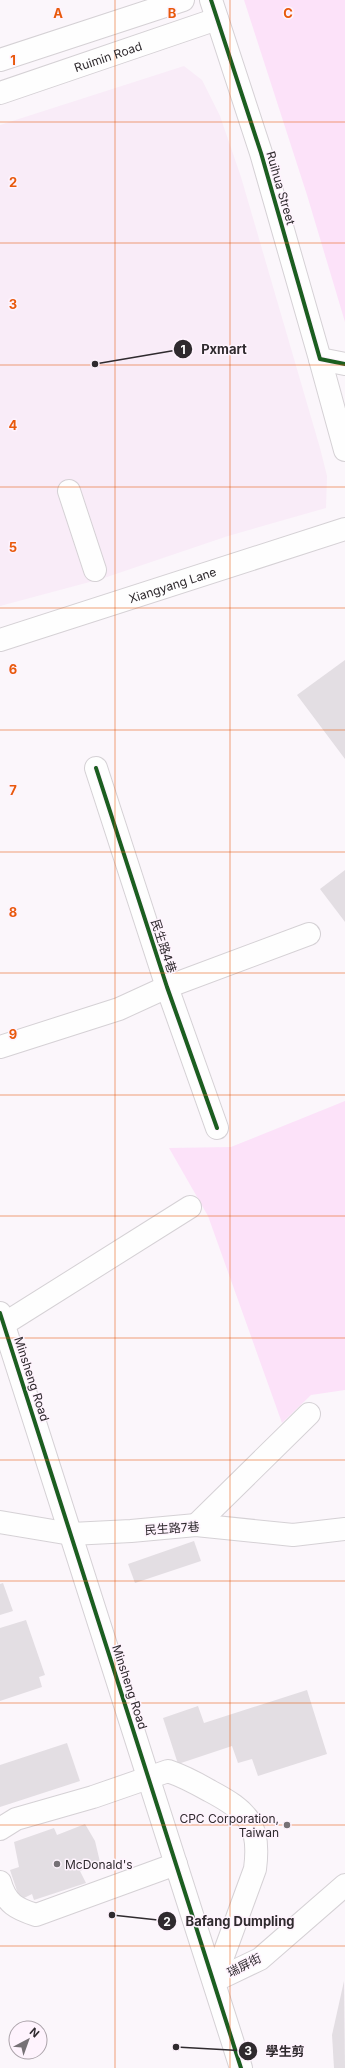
<svg xmlns="http://www.w3.org/2000/svg" width="345" height="2068" font-family="Inter,'Noto Sans TC',sans-serif">
<rect width="100%" height="100%" fill="#fbf6fb"/>
<path fill="#f9ecf8" d="M 184,66 L 202,80 L 220,116 L 241,177 L 320,448 L 327,476 L 326,508 L 228,536 L 101,579 L 0,606 L 0,125 Z"/>
<g fill="#fce2f9">
<path d="M 244,0 L 345,0 L 345,322 L 307,195 Z"/>
<path d="M 345,1101 L 345,1390 L 311,1395 L 282,1423 L 208,1216 L 169,1148 L 231,1147 Z"/>
</g>
<g fill="#e3dee3">
<path d="M 345,660 L 345,759 L 297,695 Z"/>
<path d="M 345,870 L 345,922 L 320,889 Z"/>
<path d="M 194,1541 L 201,1561 L 135,1583 L 128,1564 Z"/>
<path d="M 3,1583 L 13,1611 L 0,1615 L 0,1584 Z"/>
<path d="M 26,1620 L 45,1675 L 39,1677 L 42,1687 L 0,1701 L 0,1628 Z"/>
<path d="M 307,1690 L 327,1754 L 258,1776 L 252,1759 L 238,1763 L 232,1746 L 178,1764 L 163,1718 L 198,1706 L 204,1723 Z"/>
<path d="M 67,1743 L 80,1781 L 0,1807 L 0,1765 Z"/>
<path d="M 85,1824 L 95,1841 L 100,1862 L 80,1871 L 86,1883 L 34,1900 L 32,1894 L 20,1900 L 10,1870 L 19,1867 L 14,1842 L 54,1828 L 57,1835 Z"/>
<path d="M 344,1981 L 345,2068 L 334,2068 L 332,2035 Z"/>
</g>
<g fill="none" stroke-linecap="round" stroke-linejoin="round">
<defs>
<g id="minor">
<path d="M 211,0 L 261,153 L 320,359 L 345,364"/>
<path d="M 0,60 L 183,0"/>
<path id="s1" d="M 0,93 L 217,19"/>
<path d="M 320,359 L 345,450"/>
<path d="M 69,491 L 95,570"/>
<path id="s2" d="M 0,640 L 345,529"/>
<path d="M 96,768 L 167,987 L 217,1128"/>
<path d="M 0,1047 L 119,1009 L 167,987 L 309,934"/>
<path d="M 0,1313 L 241,2068"/>
<path d="M 4,1324 L 190,1207"/>
<path d="M 0,1522 L 71,1534 L 131,1531 L 196,1525 L 293,1535 L 345,1529"/>
<path d="M 196,1525 L 309,1414"/>
<path d="M 0,1829 L 16,1819 L 93,1797 L 168,1771 C 183,1776 196,1783 210,1791 C 248,1811 261,1824 255,1869 L 214,1981"/>
<path d="M 0,1882 C 6,1904 17,1909 36,1915 L 176,1864"/>
<path d="M 214,1981 L 260,1959 L 345,1885"/>
</g>
</defs>
<use href="#minor" stroke="#d5d1d5" stroke-width="24"/>
<use href="#minor" stroke="#fefefe" stroke-width="22"/>
<defs>
<g id="cycleway">
<path d="M 211,0 L 261,153 L 320,359 L 345,364"/>
<path d="M 96,768 L 167,987 L 217,1128"/>
<path d="M 0,1313 L 241,2068"/>
</g>
</defs>
<use href="#cycleway" stroke="#fef3fd" stroke-width="6"/>
<use href="#cycleway" stroke="#1b5e20" stroke-width="4"/>
</g>
<path fill="none" stroke="#e8590c" stroke-width="1" stroke-opacity="0.55" d="M 115,0 L 115,2068M 230,0 L 230,2068M 0,122 L 345,122M 0,243 L 345,243M 0,365 L 345,365M 0,487 L 345,487M 0,608 L 345,608M 0,730 L 345,730M 0,852 L 345,852M 0,973 L 345,973M 0,1095 L 345,1095M 0,1216 L 345,1216M 0,1338 L 345,1338M 0,1460 L 345,1460M 0,1581 L 345,1581M 0,1703 L 345,1703M 0,1825 L 345,1825M 0,1946 L 345,1946"/>
<g fill="#767176" stroke="#fef3fd" stroke-width="1.5">
<circle cx="287" cy="1825" r="4"/>
<circle cx="57" cy="1864" r="4"/>
</g>
<g text-anchor="middle" dominant-baseline="central" stroke-width="3" stroke-linejoin="round" paint-order="stroke">
<g font-size="12" fill="#2f2a2e" stroke="#fef3fd">
<text stroke="none"><textPath href="#s1" startOffset="114">Ruimin Road</textPath></text>
<text transform="translate(281 188) rotate(74)">Ruihua Street</text>
<text stroke="none"><textPath href="#s2" startOffset="181">Xiangyang Lane</textPath></text>
<text transform="translate(164 946) rotate(72)">民生路4巷</text>
<text transform="translate(32 1379) rotate(72)">Minsheng Road</text>
<text transform="translate(172 1528) rotate(-4)">民生路7巷</text>
<text transform="translate(130 1687) rotate(72)">Minsheng Road</text>
<text transform="translate(244 1965) rotate(-27)">瑞屏街</text>
</g>
<g font-size="12" fill="#2f2a2e" stroke="#fef3fd" text-anchor="end">
<text x="279" y="1818">CPC Corporation,<tspan x="279" dy="14">Taiwan</tspan></text>
<text x="65" y="1864" text-anchor="start">McDonald's</text>
</g>
</g>
<g font-size="13" text-anchor="middle" font-weight="bold" fill="#e8590c" stroke="#fef3fd" stroke-width="3" stroke-linejoin="round" paint-order="stroke">
<text x="58" y="18">A</text>
<text x="172" y="18">B</text>
<text x="288" y="18">C</text>
<text x="13" y="65">1</text>
<text x="13" y="187">2</text>
<text x="13" y="309">3</text>
<text x="13" y="430">4</text>
<text x="13" y="552">5</text>
<text x="13" y="674">6</text>
<text x="13" y="795">7</text>
<text x="13" y="917">8</text>
<text x="13" y="1039">9</text>
</g>
<path fill="none" stroke="#2f2a2e" stroke-width="1.5" d="M95 364L183 349M112 1915L167 1921M176 2047L248 2051"/>
<g fill="#2f2a2e" stroke="#fef3fd" stroke-width="1.5">
<circle cx="95" cy="364" r="4"/>
<circle cx="112" cy="1915" r="4"/>
<circle cx="176" cy="2047" r="4"/>
<circle cx="183" cy="349" r="10"/>
<circle cx="167" cy="1921" r="10"/>
<circle cx="248" cy="2051" r="10"/>
</g>
<g font-size="12" text-anchor="middle" font-weight="bold" fill="#fff">
<text x="183" y="354">1</text>
<text x="167" y="1926">2</text>
<text x="248" y="2055">3</text>
</g>
<g font-size="13" text-anchor="middle" font-weight="bold" fill="#2f2a2e" stroke="#fef3fd" stroke-width="3" stroke-linejoin="round" paint-order="stroke">
<text x="224" y="354">Pxmart</text>
<text x="240" y="1926">Bafang Dumpling</text>
<text x="285" y="2056">學生剪</text>
</g>
<g transform="translate(28 2040) rotate(41)"><circle r="19" fill="#fef3fd" stroke="#aba3aa"/>
<path d="M0-3L7 15L0 10L-7 15Z" fill="#767176"/>
<text y="-6" font-size="11" font-weight="bold" text-anchor="middle" fill="#2f2a2e">N</text>
</g>
</svg>
